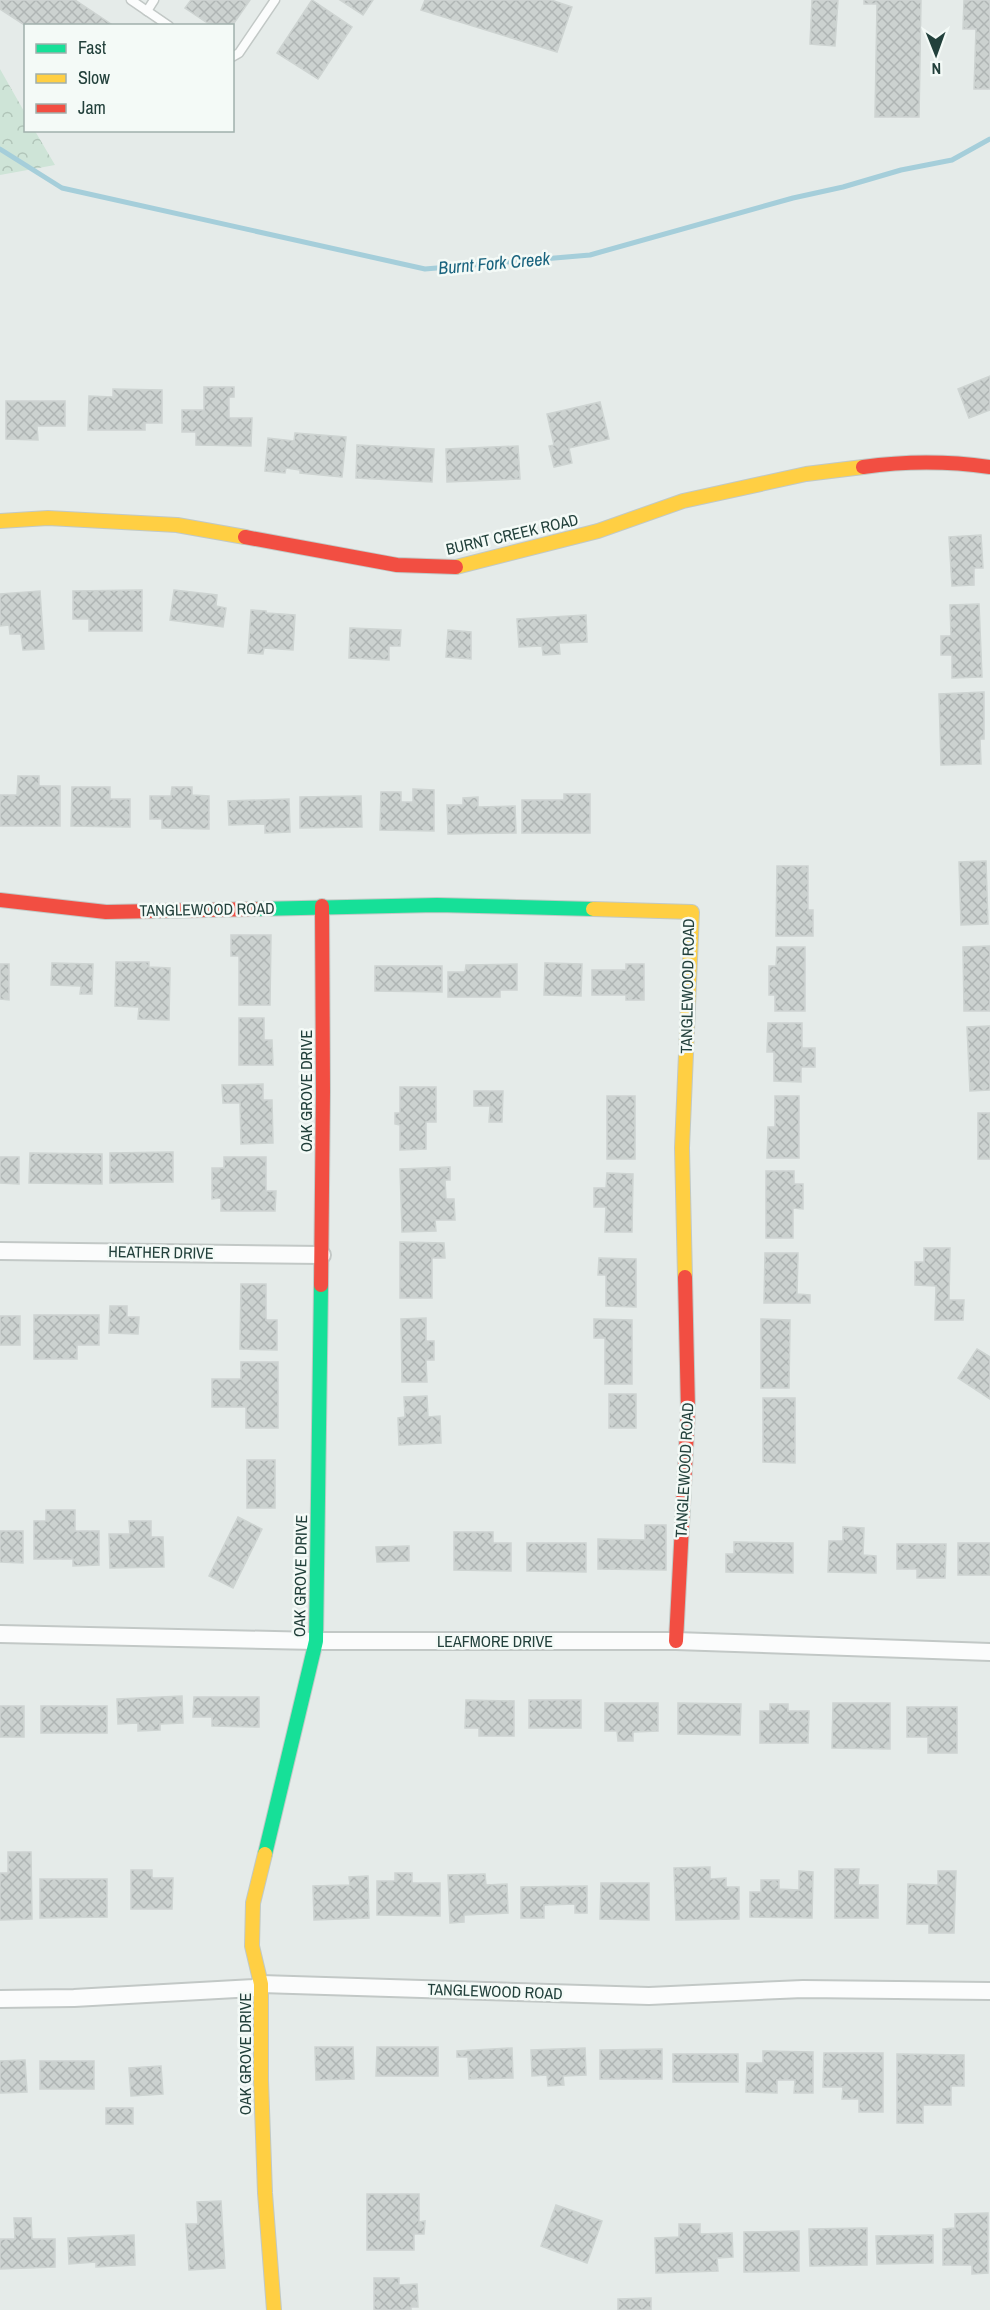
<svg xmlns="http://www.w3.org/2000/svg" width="990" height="2310" font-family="'Archivo Narrow',sans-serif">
<defs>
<pattern id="forest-crowns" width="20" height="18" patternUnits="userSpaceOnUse" patternTransform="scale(1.5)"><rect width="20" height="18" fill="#cee4d7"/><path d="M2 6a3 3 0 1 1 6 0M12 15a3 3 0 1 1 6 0" fill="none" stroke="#b1c5b9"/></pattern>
<pattern id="building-cross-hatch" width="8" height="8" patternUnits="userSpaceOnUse" patternTransform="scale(1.5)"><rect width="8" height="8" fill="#ccd2d0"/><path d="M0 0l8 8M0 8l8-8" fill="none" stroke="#afb5b4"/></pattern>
</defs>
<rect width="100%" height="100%" fill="#e5ebe9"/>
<path fill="url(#forest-crowns)" d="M 0,69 L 25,113 L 26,130 L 35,131 L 55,165 L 0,175 Z"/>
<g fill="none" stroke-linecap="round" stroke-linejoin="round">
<path stroke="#a5ceda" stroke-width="5" d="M 0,149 L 62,188 L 425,269 L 590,255 L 793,198 L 843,187 L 901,170 L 952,160 L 990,139"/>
</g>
<g fill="url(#building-cross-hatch)" stroke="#ced4d2" stroke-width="1.5">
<path d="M 0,0 L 75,0 L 114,26 L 26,26 L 0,9 Z"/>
<path d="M 191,0 L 250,0 L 232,26 L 212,26 L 185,8 Z"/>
<path d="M 312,0 L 352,27 L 318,79 L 277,53 Z"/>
<path d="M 340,0 L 373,0 L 363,15 Z"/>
<path d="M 425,0 L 551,0 L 572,7 L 557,52 L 421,10 Z"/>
<path d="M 812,0 L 838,0 L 835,46 L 810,44 Z"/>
<path d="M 864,0 L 921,0 L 919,117 L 875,117 L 877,4 L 864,4 Z"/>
<path d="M 964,0 L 990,0 L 990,89 L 974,89 L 976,29 L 963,29 Z"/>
<path d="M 990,376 L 990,410 L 969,418 L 958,389 Z"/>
<path d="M 204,387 L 234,387 L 234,397 L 229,397 L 229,418 L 252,418 L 251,446 L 196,445 L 196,432 L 182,432 L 182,410 L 204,410 Z"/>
<path d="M 113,389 L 162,390 L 162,423 L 145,423 L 145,430 L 88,430 L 89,396 L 113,397 Z"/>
<path d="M 6,401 L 65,401 L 65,426 L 37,426 L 38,440 L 6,439 Z"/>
<path d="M 600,402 L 609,439 L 569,448 L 572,463 L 554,467 L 549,446 L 554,445 L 547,414 Z"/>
<path d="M 295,433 L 346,437 L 342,477 L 300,473 L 300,470 L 286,468 L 285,473 L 265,471 L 268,438 L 294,441 Z"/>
<path d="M 357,445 L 434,449 L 432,482 L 356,478 Z"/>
<path d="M 518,446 L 520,479 L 447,482 L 446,449 Z"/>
<path d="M 981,535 L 983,568 L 974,568 L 974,585 L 952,586 L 949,537 Z"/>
<path d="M 142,590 L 142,631 L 89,631 L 89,619 L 73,619 L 73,591 Z"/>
<path d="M 174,590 L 217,595 L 216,606 L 226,608 L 223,627 L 170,620 Z"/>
<path d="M 40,591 L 44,649 L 23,650 L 21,634 L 10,634 L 9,625 L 0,626 L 0,594 Z"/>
<path d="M 979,604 L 982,677 L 952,678 L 952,655 L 941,655 L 941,636 L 951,636 L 950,605 Z"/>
<path d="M 251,610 L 266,611 L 266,613 L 295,615 L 293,650 L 264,648 L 263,654 L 248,653 Z"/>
<path d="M 586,615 L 587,642 L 559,643 L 560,654 L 543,655 L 542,646 L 519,647 L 517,619 Z"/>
<path d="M 350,628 L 401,630 L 400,646 L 389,646 L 389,660 L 349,658 Z"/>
<path d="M 448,630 L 471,632 L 471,659 L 446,657 Z"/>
<path d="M 984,692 L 984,739 L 980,739 L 981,764 L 941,765 L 939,694 Z"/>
<path d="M 18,776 L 39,776 L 39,786 L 60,786 L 60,826 L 0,826 L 0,795 L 17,795 Z"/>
<path d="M 72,787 L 110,787 L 110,799 L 130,799 L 130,827 L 71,826 Z"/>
<path d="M 172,787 L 192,787 L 192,795 L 209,796 L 209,829 L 162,828 L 162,819 L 150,819 L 150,796 L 171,796 Z"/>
<path d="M 413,789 L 434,790 L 434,831 L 380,830 L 381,792 L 401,792 L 401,802 L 413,802 Z"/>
<path d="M 564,794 L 590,794 L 590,833 L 522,833 L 522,800 L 564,800 Z"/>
<path d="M 361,796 L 362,827 L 300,828 L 300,797 Z"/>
<path d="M 478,797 L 478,807 L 515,806 L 516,833 L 448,834 L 447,805 L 463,805 L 463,798 Z"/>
<path d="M 289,799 L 290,832 L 265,833 L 265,824 L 229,825 L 228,801 Z"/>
<path d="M 986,861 L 988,924 L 961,925 L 959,862 Z"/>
<path d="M 777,866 L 808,866 L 808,910 L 813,910 L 813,936 L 776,936 Z"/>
<path d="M 231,935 L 271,935 L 270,1005 L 239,1005 L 239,956 L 231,956 Z"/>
<path d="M 990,946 L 990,1011 L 964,1011 L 963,947 Z"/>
<path d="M 777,947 L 805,947 L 805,1011 L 775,1011 L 775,995 L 769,995 L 769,966 L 776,966 Z"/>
<path d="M 116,962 L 149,962 L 149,967 L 170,968 L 169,1020 L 138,1019 L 139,1007 L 115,1006 Z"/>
<path d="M 52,963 L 93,964 L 92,994 L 80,994 L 81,986 L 51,985 Z"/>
<path d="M 545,963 L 582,964 L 581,996 L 544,995 Z"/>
<path d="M 0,964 L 9,964 L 9,1000 L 0,999 Z"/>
<path d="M 517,964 L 517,990 L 500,990 L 500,997 L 448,997 L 448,972 L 465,972 L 466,965 Z"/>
<path d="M 626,964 L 644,964 L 644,1000 L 626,1000 L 626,995 L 592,995 L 592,970 L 626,970 Z"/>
<path d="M 375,966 L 442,966 L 442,992 L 375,991 Z"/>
<path d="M 239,1018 L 264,1018 L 264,1040 L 272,1040 L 273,1065 L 239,1065 Z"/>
<path d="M 768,1023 L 802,1023 L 802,1048 L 815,1048 L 815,1067 L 801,1067 L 801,1082 L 774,1081 L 774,1052 L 767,1052 Z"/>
<path d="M 990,1026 L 990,1090 L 970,1091 L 967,1027 Z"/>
<path d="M 263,1084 L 263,1100 L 272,1100 L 273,1143 L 241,1144 L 240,1103 L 223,1103 L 222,1085 Z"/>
<path d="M 400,1087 L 436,1087 L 436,1122 L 426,1122 L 426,1149 L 400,1150 L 400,1125 L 395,1124 L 395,1113 L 400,1113 Z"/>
<path d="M 474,1091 L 503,1091 L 502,1122 L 489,1122 L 490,1106 L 474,1106 Z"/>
<rect x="607" y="1096" width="28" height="63"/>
<path d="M 775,1096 L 799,1096 L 799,1158 L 767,1158 L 768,1127 L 775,1127 Z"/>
<rect x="978" y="1113" width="12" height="46"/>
<path d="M 173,1152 L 173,1182 L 110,1183 L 110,1153 Z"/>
<path d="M 30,1153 L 102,1154 L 102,1184 L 29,1183 Z"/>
<path d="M 0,1157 L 19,1157 L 19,1184 L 0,1183 Z"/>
<path d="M 224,1157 L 266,1157 L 266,1191 L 276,1191 L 275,1211 L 221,1211 L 221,1198 L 212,1199 L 212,1168 L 224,1168 Z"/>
<path d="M 450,1167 L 450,1180 L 445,1180 L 446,1199 L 454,1199 L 455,1220 L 435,1220 L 436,1231 L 402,1232 L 400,1169 Z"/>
<path d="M 766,1171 L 794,1171 L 794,1184 L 803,1184 L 803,1209 L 793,1208 L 793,1238 L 766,1238 Z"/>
<path d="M 607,1173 L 633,1174 L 632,1232 L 605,1232 L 606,1207 L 594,1207 L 594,1188 L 606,1188 Z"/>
<path d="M 400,1242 L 444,1243 L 445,1258 L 432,1258 L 432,1298 L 400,1298 Z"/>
<path d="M 924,1248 L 950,1248 L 949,1300 L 964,1300 L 963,1320 L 935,1320 L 936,1286 L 915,1285 L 915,1262 L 924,1262 Z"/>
<path d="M 765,1253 L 798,1253 L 797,1294 L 810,1295 L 810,1303 L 764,1303 Z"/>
<path d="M 599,1258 L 636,1259 L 636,1307 L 606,1306 L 606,1275 L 598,1275 Z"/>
<path d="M 241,1284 L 266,1284 L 266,1320 L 277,1320 L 277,1350 L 240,1349 Z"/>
<path d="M 110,1306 L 127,1306 L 127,1317 L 139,1317 L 138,1334 L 109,1333 Z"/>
<path d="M 34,1315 L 99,1315 L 99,1345 L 77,1345 L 77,1359 L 34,1359 Z"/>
<rect x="0" y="1316" width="20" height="29"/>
<path d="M 426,1318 L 426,1341 L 434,1341 L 434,1360 L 426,1360 L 427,1382 L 402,1382 L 401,1319 Z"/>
<path d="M 594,1319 L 632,1320 L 632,1384 L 605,1384 L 605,1338 L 594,1338 Z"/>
<path d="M 761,1319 L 790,1320 L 789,1388 L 761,1388 Z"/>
<path d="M 977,1349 L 990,1357 L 990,1399 L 958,1378 Z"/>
<path d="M 241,1362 L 278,1362 L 278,1428 L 246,1428 L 246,1407 L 212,1407 L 212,1379 L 241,1379 Z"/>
<rect x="609" y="1394" width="27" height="34"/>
<path d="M 427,1396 L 428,1417 L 440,1416 L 441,1443 L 399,1445 L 398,1418 L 405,1417 L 404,1397 Z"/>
<path d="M 763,1398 L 795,1398 L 795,1463 L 763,1462 Z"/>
<rect x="247" y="1460" width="28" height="48"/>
<path d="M 46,1510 L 75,1510 L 75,1531 L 99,1531 L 99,1565 L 73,1566 L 73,1559 L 34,1559 L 34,1521 L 46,1521 Z"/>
<path d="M 238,1517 L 262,1529 L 233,1588 L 209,1576 Z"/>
<path d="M 129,1521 L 151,1521 L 151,1537 L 163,1537 L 164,1567 L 110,1568 L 109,1534 L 130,1534 Z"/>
<path d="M 645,1525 L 666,1525 L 666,1570 L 598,1569 L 598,1539 L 645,1540 Z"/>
<path d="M 843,1527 L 864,1528 L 863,1555 L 876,1556 L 876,1573 L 828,1572 L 829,1541 L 843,1541 Z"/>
<path d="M 0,1531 L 23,1531 L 23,1563 L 0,1562 Z"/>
<path d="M 454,1532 L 493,1532 L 493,1543 L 511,1543 L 511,1571 L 454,1570 Z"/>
<path d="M 734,1542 L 793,1543 L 793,1573 L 726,1572 L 726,1554 L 734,1554 Z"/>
<path d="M 527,1543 L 586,1543 L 586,1572 L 527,1571 Z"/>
<rect x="958" y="1543" width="32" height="32"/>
<path d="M 897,1544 L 946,1544 L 945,1578 L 917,1578 L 917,1569 L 897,1569 Z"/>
<path d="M 409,1546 L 409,1561 L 377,1562 L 376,1547 Z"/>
<path d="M 182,1696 L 183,1723 L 160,1724 L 160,1730 L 138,1731 L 138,1723 L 118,1724 L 117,1699 Z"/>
<path d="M 194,1697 L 259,1697 L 259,1727 L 212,1726 L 212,1717 L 193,1717 Z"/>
<path d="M 466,1700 L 514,1701 L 514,1736 L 479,1736 L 479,1728 L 465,1728 Z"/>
<rect x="529" y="1700" width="52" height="28"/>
<path d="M 605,1703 L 658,1703 L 658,1731 L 633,1732 L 633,1741 L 618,1741 L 617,1731 L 605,1731 Z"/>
<path d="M 678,1703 L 741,1704 L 740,1735 L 678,1734 Z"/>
<path d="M 833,1703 L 890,1703 L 890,1749 L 832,1748 Z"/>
<path d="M 770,1704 L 788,1704 L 788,1711 L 809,1711 L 808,1743 L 760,1743 L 760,1711 L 770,1711 Z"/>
<rect x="0" y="1706" width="24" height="31"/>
<rect x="41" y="1706" width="66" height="27"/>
<path d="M 907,1707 L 957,1707 L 957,1753 L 928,1753 L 928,1737 L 907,1737 Z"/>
<path d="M 8,1852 L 31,1852 L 32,1919 L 0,1920 L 0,1873 L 8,1873 Z"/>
<path d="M 710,1867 L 710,1879 L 726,1878 L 726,1887 L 739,1887 L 739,1919 L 676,1920 L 674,1868 Z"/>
<path d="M 835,1869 L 859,1869 L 858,1885 L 878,1885 L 878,1918 L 835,1918 Z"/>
<path d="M 131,1870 L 152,1870 L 152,1878 L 173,1878 L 172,1909 L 131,1909 Z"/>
<path d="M 799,1871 L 813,1872 L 812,1918 L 750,1917 L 750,1892 L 761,1892 L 761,1880 L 779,1880 L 779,1889 L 799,1890 Z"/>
<path d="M 938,1871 L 956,1871 L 954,1933 L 929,1933 L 929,1924 L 907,1924 L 908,1884 L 938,1885 Z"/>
<path d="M 395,1873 L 412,1873 L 412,1883 L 440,1883 L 440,1916 L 377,1915 L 377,1881 L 395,1881 Z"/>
<path d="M 485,1874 L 486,1885 L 507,1884 L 508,1913 L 464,1915 L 464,1922 L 450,1923 L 448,1875 Z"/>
<path d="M 368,1876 L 369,1918 L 314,1920 L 313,1886 L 350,1885 L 349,1877 Z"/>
<path d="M 40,1879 L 107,1879 L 107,1917 L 40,1918 Z"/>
<path d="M 601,1883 L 649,1883 L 649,1920 L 600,1919 Z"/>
<path d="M 587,1886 L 587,1913 L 575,1913 L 575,1904 L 544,1905 L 544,1918 L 521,1918 L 521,1887 Z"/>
<path d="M 315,2047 L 353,2047 L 354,2079 L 316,2080 Z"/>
<path d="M 377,2047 L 438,2047 L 438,2076 L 376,2076 Z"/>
<path d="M 512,2048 L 513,2078 L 469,2079 L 468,2057 L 457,2057 L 457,2051 Z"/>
<path d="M 585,2048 L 586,2075 L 563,2076 L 564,2085 L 548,2086 L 547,2075 L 532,2076 L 531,2050 Z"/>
<path d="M 662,2049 L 662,2079 L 600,2079 L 600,2050 Z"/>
<path d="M 763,2051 L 813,2052 L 813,2093 L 794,2093 L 795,2080 L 777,2080 L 777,2093 L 746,2092 L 747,2063 L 763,2063 Z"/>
<path d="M 824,2053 L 883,2053 L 883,2112 L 859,2112 L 859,2099 L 842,2099 L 843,2087 L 823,2087 Z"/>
<rect x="673" y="2054" width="65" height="28"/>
<path d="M 897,2054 L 964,2055 L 964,2086 L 951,2086 L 951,2105 L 923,2105 L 923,2123 L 897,2123 Z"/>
<path d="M 25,2060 L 27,2092 L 0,2093 L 0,2061 Z"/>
<rect x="40" y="2061" width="54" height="28"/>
<path d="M 161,2066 L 163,2094 L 131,2096 L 129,2068 Z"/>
<rect x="106" y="2108" width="27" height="16"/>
<path d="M 367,2194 L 419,2194 L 419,2222 L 425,2221 L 424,2234 L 414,2234 L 414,2250 L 367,2250 Z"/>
<path d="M 221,2201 L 225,2268 L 189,2270 L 186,2224 L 198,2224 L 197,2202 Z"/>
<path d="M 556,2205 L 602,2221 L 587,2263 L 541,2246 Z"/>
<path d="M 988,2213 L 988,2273 L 972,2274 L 972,2265 L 943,2265 L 943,2229 L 955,2228 L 955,2214 Z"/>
<path d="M 14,2218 L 31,2218 L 32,2239 L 55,2239 L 55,2267 L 0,2269 L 0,2239 L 15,2239 Z"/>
<path d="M 679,2224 L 700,2224 L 700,2234 L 732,2233 L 733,2257 L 717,2258 L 718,2271 L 656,2273 L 655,2238 L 679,2237 Z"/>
<path d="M 867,2228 L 867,2265 L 810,2266 L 809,2229 Z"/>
<path d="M 799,2231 L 799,2271 L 744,2272 L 744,2232 Z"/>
<path d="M 134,2235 L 135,2265 L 96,2267 L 96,2262 L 69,2264 L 68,2238 Z"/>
<path d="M 933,2235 L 933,2263 L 877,2264 L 876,2236 Z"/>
<path d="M 374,2278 L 399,2278 L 399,2285 L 417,2284 L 418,2307 L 411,2307 L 411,2310 L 374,2310 Z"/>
<path d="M 651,2298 L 651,2310 L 618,2310 L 618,2299 Z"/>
</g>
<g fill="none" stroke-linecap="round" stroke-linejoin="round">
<defs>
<g id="lane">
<path d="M 131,0 L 169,26"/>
<path d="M 147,11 L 154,0"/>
<path d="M 232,57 L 239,53 L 275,0"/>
</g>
<g id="street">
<path d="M 0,1251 L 322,1255"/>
<path d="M 0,1634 L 316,1641 L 676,1641 L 990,1652"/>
<path d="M 0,1999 L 74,1998 L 254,1988 L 261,1984 L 649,1996 L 803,1989 L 990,1991"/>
</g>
<g id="fast">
<path d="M 256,909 L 437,905 L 593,909"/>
<path d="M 265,1854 L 316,1641 L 321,1285"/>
</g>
<g id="slow">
<path d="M 0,521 L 48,518 L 177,525 L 245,537"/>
<path d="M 456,567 L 598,531 L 683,501 L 806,474 L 863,467"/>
<path d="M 593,909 L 692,912 L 682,1148 L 685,1277"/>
<path d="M 265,1854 L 253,1903 L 252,1946 L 261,1984 L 261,2080 L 265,2193 L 274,2310"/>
</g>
<g id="jam">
<path d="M 863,467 C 906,461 947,461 990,467"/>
<path d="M 245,537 L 397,565 L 456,567"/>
<path d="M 0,900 L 106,912 L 256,909"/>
<path d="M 321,1285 L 323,1091 L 322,906"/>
<path d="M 676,1641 L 688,1410 L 685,1277"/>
</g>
</defs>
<use href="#lane" stroke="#c2c8c6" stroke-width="11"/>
<use href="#street" stroke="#c2c8c6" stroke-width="20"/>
<use href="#fast" stroke="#c1c9c6" stroke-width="16"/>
<use href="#slow" stroke="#c1c9c6" stroke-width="16"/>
<use href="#jam" stroke="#c1c9c6" stroke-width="16"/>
<use href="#lane" stroke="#fbfcfc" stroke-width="8"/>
<use href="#street" stroke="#fbfcfc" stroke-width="16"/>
<use href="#fast" stroke="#16e098" stroke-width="14"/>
<use href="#slow" stroke="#ffcf43" stroke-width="14"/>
<use href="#jam" stroke="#f24e42" stroke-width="14"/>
</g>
<g text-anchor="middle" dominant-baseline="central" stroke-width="5" stroke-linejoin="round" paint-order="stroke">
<g font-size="16" fill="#22403b" stroke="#f4faf7">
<text transform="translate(512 534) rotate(-13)">BURNT CREEK ROAD</text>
<text transform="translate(207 909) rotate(-1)">TANGLEWOOD ROAD</text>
<text transform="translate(687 986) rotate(-89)">TANGLEWOOD ROAD</text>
<text transform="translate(306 1091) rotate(-90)">OAK GROVE DRIVE</text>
<text transform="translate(161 1252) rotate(1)">HEATHER DRIVE</text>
<text transform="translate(684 1470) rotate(-87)">TANGLEWOOD ROAD</text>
<text transform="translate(300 1576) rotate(-89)">OAK GROVE DRIVE</text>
<text x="495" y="1641">LEAFMORE DRIVE</text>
<text transform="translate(495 1991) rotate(2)">TANGLEWOOD ROAD</text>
<text transform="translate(245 2054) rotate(-90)">OAK GROVE DRIVE</text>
</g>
<g font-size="18" font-style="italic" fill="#19637e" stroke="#f4faf7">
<text transform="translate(494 263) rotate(-5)">Burnt Fork Creek</text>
</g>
</g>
<rect x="24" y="24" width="210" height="108" fill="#f4faf7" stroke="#a0b0ac" stroke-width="1.5"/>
<rect x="36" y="44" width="30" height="9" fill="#16e098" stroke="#a0b0ac" stroke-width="1.5"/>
<text x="78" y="54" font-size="18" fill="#22403b">Fast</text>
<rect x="36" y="74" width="30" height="9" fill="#ffcf43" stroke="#a0b0ac" stroke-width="1.5"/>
<text x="78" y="84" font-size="18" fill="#22403b">Slow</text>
<rect x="36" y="104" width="30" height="9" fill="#f24e42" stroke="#a0b0ac" stroke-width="1.5"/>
<text x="78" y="114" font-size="18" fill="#22403b">Jam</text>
<g transform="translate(936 54) rotate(179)" stroke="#f4faf7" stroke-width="4.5" paint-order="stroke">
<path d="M0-4.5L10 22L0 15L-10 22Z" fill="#22403b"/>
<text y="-9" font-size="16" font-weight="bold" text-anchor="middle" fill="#22403b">N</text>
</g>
</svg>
